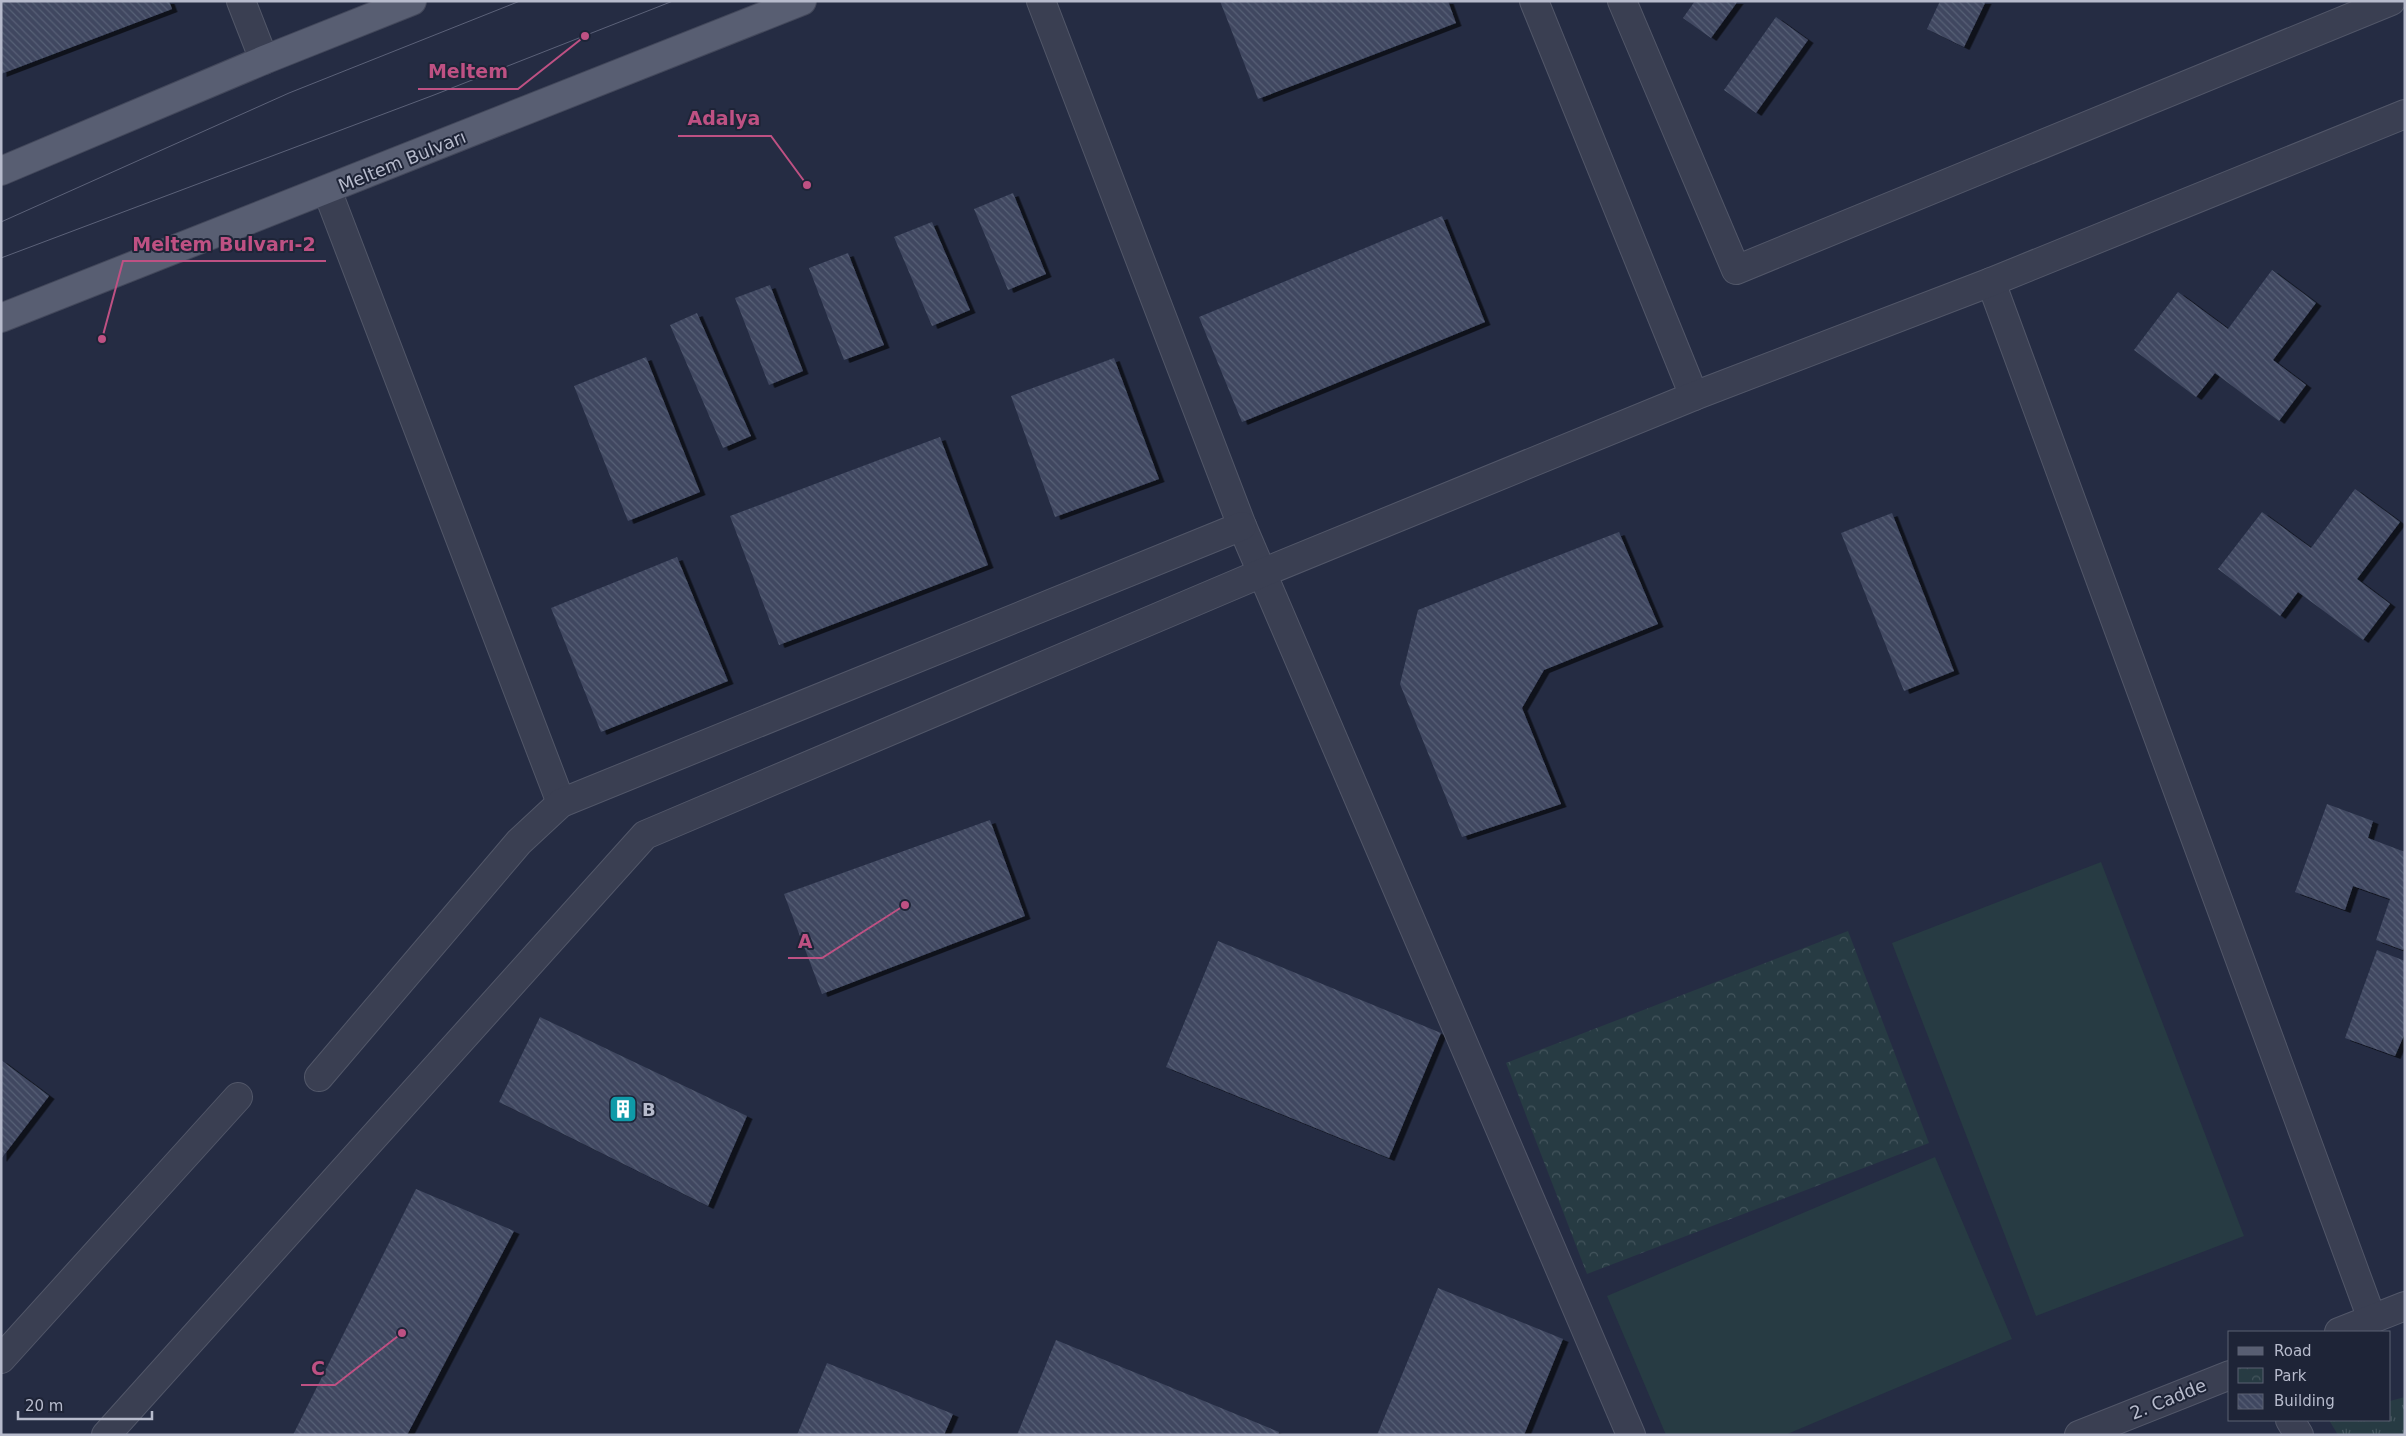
<svg xmlns="http://www.w3.org/2000/svg" width="2406" height="1436" font-family="'DejaVu Sans',sans-serif">
<defs>
<pattern id="grass-tufts" width="24" height="20" patternUnits="userSpaceOnUse" patternTransform="scale(1.25)"><rect width="24" height="20" fill="#273b43"/><path d="M3 7l-1-3M5 7V3M7 7l1-3M15 17l-1-3M17 17v-4M19 17l1-3" fill="none" stroke="#44555d"/></pattern>
<pattern id="park-crowns" width="20" height="18" patternUnits="userSpaceOnUse" patternTransform="scale(1.25)"><rect width="20" height="18" fill="#273b43"/><path d="M2 6a3 3 0 1 1 6 0M12 15a3 3 0 1 1 6 0" fill="none" stroke="#44555d"/></pattern>
<pattern id="building-back-hatch" width="6" height="6" patternUnits="userSpaceOnUse" patternTransform="scale(1.25)"><rect width="6" height="6" fill="#3f4760"/><path d="M-1 5l2 2M0 0l6 6M5-1l2 2" fill="none" stroke="#586076"/></pattern>
<filter id="shadow"><feDropShadow dx="5.5" dy="3" stdDeviation="0" flood-color="#0009"/></filter>
</defs>
<rect width="100%" height="100%" fill="#252c43"/>
<path fill="url(#grass-tufts)" d="M 2405,1397 L 2405,1435 L 2338,1435 L 2329,1420 L 2390,1420 L 2390,1401 Z"/>
<path fill="url(#park-crowns)" d="M 1848,931 L 1929,1143 L 1587,1274 L 1506,1063 Z"/>
<g fill="#273b43">
<path d="M 2101,862 L 2244,1236 L 2036,1316 L 1892,943 Z"/>
<path d="M 1935,1157 L 2012,1339 L 1785,1435 L 1666,1435 L 1607,1296 Z"/>
</g>
<g fill="url(#building-back-hatch)" filter="url(#shadow)">
<path d="M 1,1 L 169,1 L 172,9 L 1,74 Z"/>
<path d="M 1220,1 L 1448,1 L 1456,23 L 1258,99 Z"/>
<path d="M 1695,1 L 1738,1 L 1711,38 L 1683,18 Z"/>
<path d="M 1940,1 L 1986,1 L 1964,47 L 1927,29 Z"/>
<path d="M 1776,17 L 1808,40 L 1756,113 L 1724,90 Z"/>
<path d="M 1013,193 L 1046,274 L 1008,290 L 974,209 Z"/>
<path d="M 1442,216 L 1485,322 L 1242,422 L 1199,317 Z"/>
<path d="M 932,222 L 970,310 L 932,326 L 894,237 Z"/>
<path d="M 848,253 L 884,345 L 844,360 L 809,268 Z"/>
<path d="M 2272,270 L 2316,303 L 2273,360 L 2306,385 L 2279,421 L 2215,373 L 2196,397 L 2134,350 L 2178,292 L 2228,329 Z"/>
<path d="M 770,285 L 803,371 L 769,385 L 735,298 Z"/>
<path d="M 697,313 L 751,436 L 723,448 L 670,325 Z"/>
<path d="M 646,357 L 700,492 L 628,521 L 574,386 Z"/>
<path d="M 1114,358 L 1159,479 L 1055,517 L 1011,396 Z"/>
<path d="M 940,437 L 988,565 L 779,645 L 730,516 Z"/>
<path d="M 2355,489 L 2400,522 L 2357,579 L 2390,604 L 2363,640 L 2298,592 L 2280,616 L 2218,569 L 2262,512 L 2311,548 Z"/>
<path d="M 1892,513 L 1954,671 L 1904,691 L 1841,533 Z"/>
<path d="M 1619,532 L 1658,624 L 1544,670 L 1522,708 L 1561,804 L 1462,837 L 1400,684 L 1418,610 Z"/>
<path d="M 677,557 L 728,681 L 601,732 L 551,608 Z"/>
<path d="M 2327,804 L 2373,821 L 2368,838 L 2405,852 L 2405,944 L 2403,950 L 2376,940 L 2390,899 L 2353,886 L 2345,910 L 2295,892 Z"/>
<path d="M 990,820 L 1025,916 L 822,994 L 784,894 Z"/>
<path d="M 1218,941 L 1441,1033 L 1389,1158 L 1166,1067 Z"/>
<path d="M 2377,950 L 2405,961 L 2405,1033 L 2395,1056 L 2345,1038 Z"/>
<path d="M 540,1017 L 747,1116 L 708,1206 L 499,1102 Z"/>
<path d="M 1,1060 L 49,1096 L 1,1159 Z"/>
<path d="M 416,1189 L 514,1231 L 407,1435 L 293,1435 Z"/>
<path d="M 1438,1288 L 1563,1339 L 1524,1435 L 1377,1435 Z"/>
<path d="M 1056,1340 L 1279,1432 L 1278,1435 L 1017,1435 Z"/>
<path d="M 827,1363 L 953,1414 L 944,1435 L 797,1435 Z"/>
</g>
<g fill="none" stroke-linecap="round" stroke-linejoin="round">
<defs>
<g id="minor">
<path d="M 241,1 L 264,60"/>
<path d="M 1041,1 L 1242,526 L 1631,1435"/>
<path d="M 1534,1 L 1694,396"/>
<path d="M 1622,1 L 1736,270 L 2391,1"/>
<path d="M 327,190 L 561,803"/>
<path d="M 1991,282 L 2372,1319"/>
<path d="M 319,1077 L 519,842 L 561,803 L 1242,526"/>
<path d="M 2339,1332 L 2405,1306"/>
<path d="M 1,1359 L 238,1097"/>
<path d="M 2290,1420 L 2299,1435"/>
<path d="M 106,1435 L 645,835 L 1262,573 L 1694,396 L 1991,282 L 2405,114"/>
<path d="M 2079,1435 L 2230,1375"/>
</g>
<g id="major">
<path d="M 1,171 L 264,60 L 412,1"/>
<path d="M 1,318 L 802,1"/>
</g>
</defs>
<use href="#minor" stroke="#525769" stroke-width="30"/>
<use href="#major" stroke="#43485b" stroke-width="30"/>
<use href="#minor" stroke="#3a3f52" stroke-width="28"/>
<use href="#major" stroke="#585e72" stroke-width="28"/>
<g stroke="#5c6279" stroke-width="1">
<path d="M 1,222 L 289,93 L 520,1"/>
<path d="M 1,258 L 434,95 L 673,1"/>
</g>
</g>
<defs>
<symbol id="building-square" viewBox="-11 -11 22 22"><rect x="-9" y="-9" width="18" height="18" rx="4" fill="#0f9aa8" stroke="#1e2437"/><path d="M-4-6H4V6H1V3H-1V6H-4ZM-2.5-4.3h1.7v1.8h-1.7ZM.8-4.3h1.7v1.8H.8ZM-2.5-1h1.7V.8h-1.7ZM.8-1h1.7V.8H.8Z" fill="#fff"/></symbol>
</defs>
<g fill-rule="evenodd">
<use href="#building-square" x="607" y="1093" width="32" height="32"/>
</g>
<g text-anchor="middle" dominant-baseline="central" stroke-width="4" stroke-linejoin="round" paint-order="stroke">
<g font-size="18" fill="#b7bbcc" stroke="#1e2437">
<text transform="translate(402 161) rotate(-22)">Meltem Bulvarı</text>
<text transform="translate(2168 1399) rotate(-22)">2. Cadde</text>
</g>
<g font-size="18" font-weight="bold" fill="#b7bbcc" stroke="#1e2437" text-anchor="start">
<text x="642" y="1109">B</text>
</g>
</g>
<path fill="none" stroke="#be5183" stroke-width="2" d="M585 36L518 89H418M807 185L771 136H678M102 339L123 261H326M905 905L822 958H788M402 1333L335 1385H301"/>
<g fill="#be5183" stroke="#1e2437" stroke-width="2">
<circle cx="585" cy="36" r="5"/>
<circle cx="807" cy="185" r="5"/>
<circle cx="102" cy="339" r="5"/>
<circle cx="905" cy="905" r="5"/>
<circle cx="402" cy="1333" r="5"/>
</g>
<g font-size="19" text-anchor="middle" font-weight="bold" fill="#be5183" stroke="#1e2437" stroke-width="4" stroke-linejoin="round" paint-order="stroke">
<text x="468" y="78">Meltem</text>
<text x="724" y="125">Adalya</text>
<text x="224" y="251">Meltem Bulvarı-2</text>
<text x="805" y="948">A</text>
<text x="318" y="1375">C</text>
</g>
<rect width="2406" height="1436" fill="none" stroke="#b7bbcc" stroke-width="5"/>
<rect x="2228" y="1331" width="162" height="90" fill="#1e2437" stroke="#5b6073"/>
<rect x="2238" y="1347" width="25" height="8" fill="#585e72" stroke="#5b6073"/>
<text x="2274" y="1356" font-size="15" fill="#b7bbcc">Road</text>
<rect x="2238" y="1368" width="25" height="15" fill="url(#park-crowns)" stroke="#5b6073"/>
<text x="2274" y="1381" font-size="15" fill="#b7bbcc">Park</text>
<rect x="2238" y="1394" width="25" height="15" fill="url(#building-back-hatch)" stroke="#5b6073"/>
<text x="2274" y="1406" font-size="15" fill="#b7bbcc">Building</text>
<path d="M18 1411v8h134v-8" fill="none" stroke="#b7bbcc" stroke-width="2.5"/>
<text x="25" y="1411" font-size="15" fill="#b7bbcc" stroke="#1e2437" stroke-width="4" paint-order="stroke">20 m</text>
</svg>
